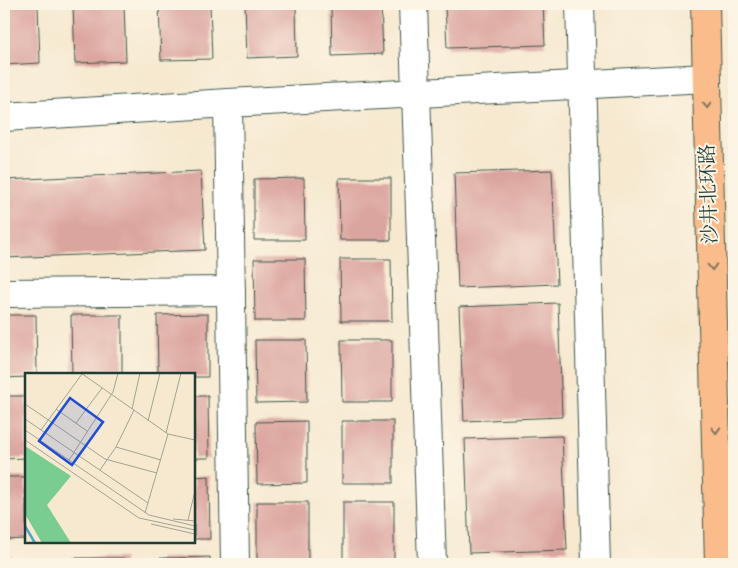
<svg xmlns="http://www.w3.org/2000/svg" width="738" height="568" font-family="'Old Standard TT','Noto Serif SC',serif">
<rect width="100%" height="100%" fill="#fcf5e5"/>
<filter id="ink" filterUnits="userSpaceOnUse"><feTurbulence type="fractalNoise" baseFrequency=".02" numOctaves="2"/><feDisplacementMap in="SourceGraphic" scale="10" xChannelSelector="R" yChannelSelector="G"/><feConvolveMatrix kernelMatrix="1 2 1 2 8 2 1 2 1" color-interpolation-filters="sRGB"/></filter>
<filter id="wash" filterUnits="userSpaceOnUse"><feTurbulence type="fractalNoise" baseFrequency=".0096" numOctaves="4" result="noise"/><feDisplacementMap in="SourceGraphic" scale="20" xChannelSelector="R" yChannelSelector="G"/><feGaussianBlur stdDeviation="1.12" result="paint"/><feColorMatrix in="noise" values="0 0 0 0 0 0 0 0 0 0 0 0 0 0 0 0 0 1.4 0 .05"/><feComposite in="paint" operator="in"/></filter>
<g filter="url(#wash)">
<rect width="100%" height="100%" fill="#f6e9d0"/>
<g id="blocks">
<g fill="#dba59f">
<path d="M 4,4 L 38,4 L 40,63 L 4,65 Z"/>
<path d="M 73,4 L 124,4 L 126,61 L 75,63 Z"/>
<path d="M 159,4 L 210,4 L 212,59 L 161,60 Z"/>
<path d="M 245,4 L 296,4 L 297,56 L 247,58 Z"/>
<path d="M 331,4 L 381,4 L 383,54 L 332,56 Z"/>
<path d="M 445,4 L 543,4 L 545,45 L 447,48 Z"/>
<path d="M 552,170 L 557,284 L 458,288 L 454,173 Z"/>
<path d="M 201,171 L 205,250 L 4,258 L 4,180 Z"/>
<path d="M 304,178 L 305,240 L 254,240 L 254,179 Z"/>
<path d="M 339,178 L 391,178 L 391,240 L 340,240 Z"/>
<path d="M 254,259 L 305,259 L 306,321 L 255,321 Z"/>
<path d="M 340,259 L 391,259 L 392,321 L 341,321 Z"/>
<path d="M 558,303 L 562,417 L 464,421 L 459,307 Z"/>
<path d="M 208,314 L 208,377 L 194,377 L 194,374 L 158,374 L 157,315 Z"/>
<path d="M 4,315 L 36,315 L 37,374 L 26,374 L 26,377 L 4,378 Z"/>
<path d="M 71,315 L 122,315 L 122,374 L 72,374 Z"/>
<path d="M 255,340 L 306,340 L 307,402 L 256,403 Z"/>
<path d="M 341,340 L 392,340 L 392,402 L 342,402 Z"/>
<path d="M 4,396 L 26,396 L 26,458 L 4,459 Z"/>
<path d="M 194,396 L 208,396 L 209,458 L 194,458 Z"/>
<path d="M 307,421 L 307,483 L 257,484 L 256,422 Z"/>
<rect x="342" y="421" width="51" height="62"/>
<path d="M 562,436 L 567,550 L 469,553 L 465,439 Z"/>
<path d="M 209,476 L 210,539 L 194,539 L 194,477 Z"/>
<path d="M 4,477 L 26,477 L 26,539 L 4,540 Z"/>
<rect x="257" y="502" width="51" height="62"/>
<rect x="343" y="502" width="51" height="62"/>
<path d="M 210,557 L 210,564 L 160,564 L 160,558 Z"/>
<rect x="4" y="558" width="34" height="6"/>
<rect x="73" y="558" width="51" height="6"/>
</g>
</g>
</g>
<g filter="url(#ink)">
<use href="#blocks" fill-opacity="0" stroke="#3f574b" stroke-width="1"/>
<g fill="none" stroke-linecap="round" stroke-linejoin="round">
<defs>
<g id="minor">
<path d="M 413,4 L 432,564"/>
<path d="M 580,4 L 596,564"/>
<path d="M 228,103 L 235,564"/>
<path d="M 4,117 L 228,103 L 707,78"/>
<path d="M 4,293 L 231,291"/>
</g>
<path id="primary" d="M 705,4 L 719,564"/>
</defs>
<use href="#minor" stroke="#3f574b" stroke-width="30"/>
<use href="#primary" stroke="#3f574b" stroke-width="30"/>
<use href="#minor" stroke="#fff" stroke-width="28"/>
<use href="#primary" stroke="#fabc8b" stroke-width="28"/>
</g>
<defs><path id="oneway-chevron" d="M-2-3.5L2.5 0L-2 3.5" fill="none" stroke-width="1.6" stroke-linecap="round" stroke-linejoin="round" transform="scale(1.25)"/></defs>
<g stroke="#82765b">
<use href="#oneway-chevron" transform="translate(707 105) rotate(88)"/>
<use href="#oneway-chevron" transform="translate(712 267) rotate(88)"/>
<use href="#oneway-chevron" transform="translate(716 430) rotate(88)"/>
</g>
</g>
<g text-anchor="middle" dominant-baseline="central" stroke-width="4" stroke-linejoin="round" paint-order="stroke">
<g font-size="20" fill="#1f3d34" stroke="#fcf5e5">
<text transform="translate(710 194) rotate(-92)">沙井北环路</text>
</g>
</g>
<g transform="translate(25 373)">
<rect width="170" height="170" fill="#f6e9d0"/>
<path d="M 0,73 L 46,103 L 22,132 L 46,170 L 17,170 L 0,141 Z" fill="#79cd91"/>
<path fill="none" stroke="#4ca8ca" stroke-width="2.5" d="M 0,153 L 10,170"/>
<path fill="none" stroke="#a0a492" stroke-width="1" d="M 56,0 L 143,61 L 170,67M 0,31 L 80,86 L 132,100M 31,36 L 62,58M 107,36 L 115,0M 0,46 L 123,130M 123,48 L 135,0M 51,50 L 77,15M 0,57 L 124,142 L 170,153M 16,57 L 57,1M 141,60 L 156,0M 0,67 L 114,145 L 170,157M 91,74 L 109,37M 44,87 L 88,19 L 93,0M 75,97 L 91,74 L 136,87M 120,140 L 143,61M 148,146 L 170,148M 163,147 L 170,118M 126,151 L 170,161"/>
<path fill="#1d4ed8" fill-opacity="0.15" stroke="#1d4ed8" stroke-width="2.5" d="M 45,25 L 78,49 L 47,92 L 14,68 Z"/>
<rect width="170" height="170" fill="none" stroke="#1f3d34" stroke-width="2.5"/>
</g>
<rect width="738" height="568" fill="none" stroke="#fcf5e5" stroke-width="20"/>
</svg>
